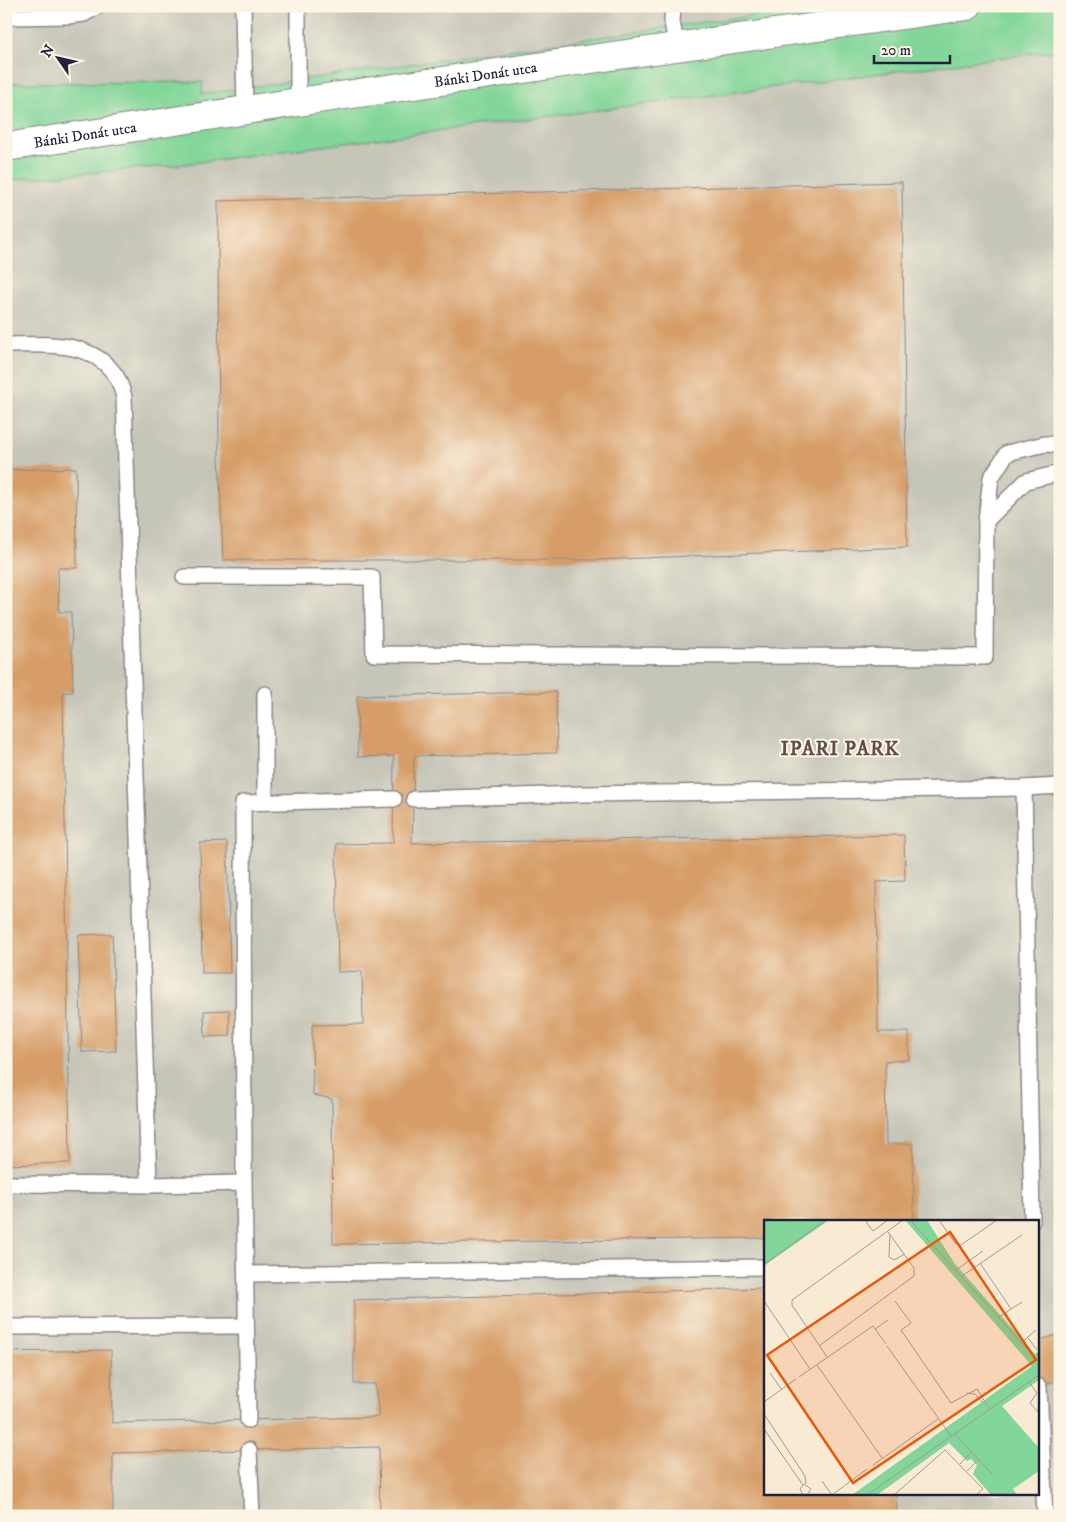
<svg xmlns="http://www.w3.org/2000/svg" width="1066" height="1522" font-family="'IM FELL DW Pica',serif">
<rect width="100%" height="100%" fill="#fcf5e5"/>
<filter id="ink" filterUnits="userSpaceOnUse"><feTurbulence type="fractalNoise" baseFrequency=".02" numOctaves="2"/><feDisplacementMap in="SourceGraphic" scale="10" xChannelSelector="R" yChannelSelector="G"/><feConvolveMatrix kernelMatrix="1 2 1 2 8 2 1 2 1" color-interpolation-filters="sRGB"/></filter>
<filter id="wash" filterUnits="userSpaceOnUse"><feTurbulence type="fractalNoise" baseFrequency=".0096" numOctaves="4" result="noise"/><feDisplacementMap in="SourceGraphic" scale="20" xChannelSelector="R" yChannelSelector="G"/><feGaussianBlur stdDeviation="1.12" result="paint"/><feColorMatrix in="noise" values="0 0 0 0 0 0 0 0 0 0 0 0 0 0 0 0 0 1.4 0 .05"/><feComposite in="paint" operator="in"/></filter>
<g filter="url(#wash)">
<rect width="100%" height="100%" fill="#f8ead3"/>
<g fill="#c5c5b8" fill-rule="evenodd">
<path d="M 6,6 L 833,6 L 711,21 L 202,94 L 203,82 L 6,83 Z"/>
<path d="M 1060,50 L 1060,1516 L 6,1516 L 6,180 L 169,166 ZM 765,1221 L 1037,1221 L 1037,1493 L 765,1493 Z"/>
</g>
<path fill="#82d699" stroke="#527c6a" d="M 833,6 L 1060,6 L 1060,50 L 169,166 L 6,180 L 6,83 L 203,82 L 202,94 L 711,21 Z"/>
<g id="blocks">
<g fill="#d69d67">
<path d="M 902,182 L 907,547 L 594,560 L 223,560 L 219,455 L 218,201 Z"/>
<path d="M 76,468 L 77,568 L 58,568 L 59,612 L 71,612 L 73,692 L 63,692 L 70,1163 L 6,1165 L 6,470 Z"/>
<path d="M 556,692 L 557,753 L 414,756 L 412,843 L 904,835 L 905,881 L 876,882 L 878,1032 L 909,1032 L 909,1060 L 885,1061 L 886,1144 L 913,1144 L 914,1221 L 765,1221 L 765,1238 L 333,1244 L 332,1099 L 313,1095 L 312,1025 L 363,1024 L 362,971 L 338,972 L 336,844 L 393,843 L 394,756 L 358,757 L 357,696 Z"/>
<path d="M 227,842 L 230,973 L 202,973 L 200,843 Z"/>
<path d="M 112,934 L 116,1051 L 82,1052 L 78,935 Z"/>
<path d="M 229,1010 L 230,1036 L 205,1037 L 204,1011 Z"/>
<path d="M 765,1288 L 765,1493 L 896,1493 L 897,1516 L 380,1516 L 379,1447 L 113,1453 L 113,1516 L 6,1516 L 6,1352 L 111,1350 L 112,1423 L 379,1417 L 375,1384 L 354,1384 L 354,1300 Z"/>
<path d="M 1060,1334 L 1060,1379 L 1037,1388 L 1037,1341 Z"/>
</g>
</g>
</g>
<g filter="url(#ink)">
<use href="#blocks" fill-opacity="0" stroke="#8d8687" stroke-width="1"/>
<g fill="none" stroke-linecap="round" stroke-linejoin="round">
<defs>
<g id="service">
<path d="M 243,6 L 245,110"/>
<path d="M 298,6 L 298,102"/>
<path d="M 673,6 L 672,22 L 677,48"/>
<path d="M 6,17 L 68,16 L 84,14 L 98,6"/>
<path d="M 6,345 C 45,345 91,339 116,376 C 120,382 122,390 124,397 L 149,1185"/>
<path d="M 986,521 L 1026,481 L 1060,473"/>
<path d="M 184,577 L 372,577 L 374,654 L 985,657 L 986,521 L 991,478 L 1007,453 L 1045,444 L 1060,445"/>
<path d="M 265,694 L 265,802"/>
<path d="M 1024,788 L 1032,1221"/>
<path d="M 414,799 L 582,794 L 1024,788 L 1060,786"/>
<path d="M 6,1184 L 149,1185 L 244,1183"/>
<path d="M 246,1274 L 765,1267"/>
<path d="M 6,1327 L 246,1326"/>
<path d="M 1039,1387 L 1045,1516"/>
<path d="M 248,1420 L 244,1183 L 243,803 L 394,799"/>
<path d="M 249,1450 L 252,1516"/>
</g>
<g id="minor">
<path id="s1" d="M 6,147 L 298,102 L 612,56 L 967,6"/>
</g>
</defs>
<use href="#service" stroke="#8d8687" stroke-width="18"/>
<use href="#minor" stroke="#8d8687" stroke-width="30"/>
<use href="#service" stroke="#fff" stroke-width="15"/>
<use href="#minor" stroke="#fff" stroke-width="28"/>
</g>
</g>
<g text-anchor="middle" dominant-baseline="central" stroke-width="4" stroke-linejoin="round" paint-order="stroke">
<g font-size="15" fill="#22223b" stroke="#fcf5e5">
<text stroke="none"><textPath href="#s1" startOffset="485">Bánki Donát utca</textPath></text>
<text stroke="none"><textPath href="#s1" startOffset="80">Bánki Donát utca</textPath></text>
</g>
<g font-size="20" font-weight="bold" letter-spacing="1" fill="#614d4a" stroke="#fcf5e5">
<text x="840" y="749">IPARI PARK</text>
</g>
</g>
<g transform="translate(764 1220)">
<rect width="275" height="275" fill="#f8ead3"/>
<path d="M 0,0 L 65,0 L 0,46 ZM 141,0 L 163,0 L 191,44 L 271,134 L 275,131 L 275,160 L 238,186 L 275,228 L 275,251 L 249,269 L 253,275 L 227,275 L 209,254 L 213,245 L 207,239 L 203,241 L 185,223 L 113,275 L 88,275 L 268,146 Z" fill="#82d699"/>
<path fill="none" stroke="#a29a96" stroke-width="1" d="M 105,0 L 102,2 L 109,11 L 124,0M 146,0 L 275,142M 175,0 L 191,23 L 197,25 L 233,0M 126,14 L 125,37 L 130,40 L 141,34M 216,43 L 247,89M 0,44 L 62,0M 192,50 L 219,31M 198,56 L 258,15M 0,81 L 46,149M 131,81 L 147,103 L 137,110 L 187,183 L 213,169 L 226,190M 235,97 L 258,82M 111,109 L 124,100M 264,118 L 273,130M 258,122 L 272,110M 55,126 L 150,56 L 150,48 L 124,12M 123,126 L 187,216M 63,137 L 28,85 L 28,80 L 139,0M 53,145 L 118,238M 6,153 L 18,170M 35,157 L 109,106 L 122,124M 265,162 L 273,173 L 266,183 L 275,193M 203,173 L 211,174 L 219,183M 0,182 L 32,159M 0,194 L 41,256 L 42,264M 0,209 L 39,265M 191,214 L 228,254M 196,244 L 207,232M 109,245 L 174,199M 203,251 L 215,239M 58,261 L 68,275M 39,275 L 36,269 L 40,264 L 47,269 L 43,275M 68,275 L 103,249M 103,275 L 275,155M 130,275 L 181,230 L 219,269 L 212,275"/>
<path fill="#e8590c" fill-opacity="0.15" stroke="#e8590c" stroke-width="2.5" d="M 186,12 L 272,140 L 89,263 L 3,135 Z"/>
<rect width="275" height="275" fill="none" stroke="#22223b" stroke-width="2.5"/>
</g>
<rect width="1066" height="1522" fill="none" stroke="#fcf5e5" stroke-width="25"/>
<g transform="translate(58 58) rotate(304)" stroke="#fcf5e5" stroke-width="4" paint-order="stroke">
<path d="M0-4L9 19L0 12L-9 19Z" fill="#22223b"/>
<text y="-8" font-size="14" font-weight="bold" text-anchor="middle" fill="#22223b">N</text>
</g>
<path d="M874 55v8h76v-8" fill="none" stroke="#22223b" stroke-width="2.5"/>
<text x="881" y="55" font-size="15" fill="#22223b" stroke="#fcf5e5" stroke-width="4" paint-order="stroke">20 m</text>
</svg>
